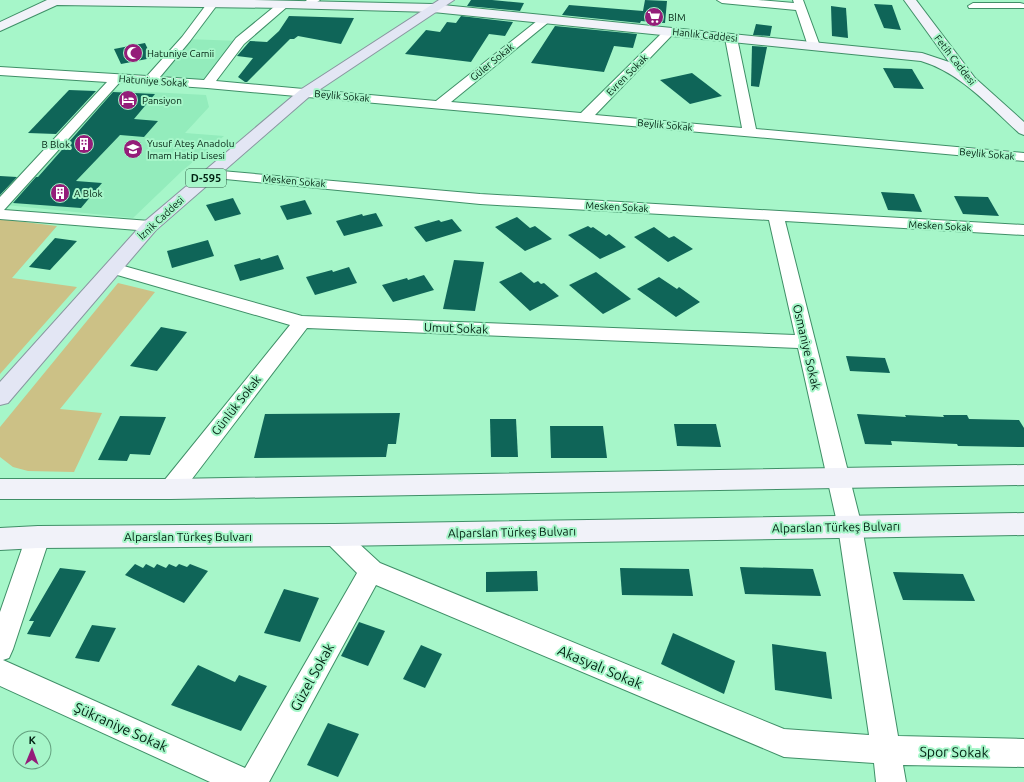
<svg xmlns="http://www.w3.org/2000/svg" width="1024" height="782" font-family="Ubuntu,sans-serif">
<rect width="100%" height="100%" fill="#a6f6c9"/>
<g fill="#93ecbc">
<path d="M 186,39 L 240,41 L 207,84 L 151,80 Z"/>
<path d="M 112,90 L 206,95 L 209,107 L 185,133 L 224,136 L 182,171 L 133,218 L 6,205 Z"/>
</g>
<g fill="#ccc186">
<path d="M 0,219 L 57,226 L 12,278 L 77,287 L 0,374 Z"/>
<path d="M 118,283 L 155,292 L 60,409 L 102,413 L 74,472 L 28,471 L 13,467 L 0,457 L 0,427 Z"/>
</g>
<g fill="#0f6558">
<path d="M 471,0 L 492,0 L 524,3 L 520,11 L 467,6 Z"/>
<path d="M 645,0 L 667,1 L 665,23 L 641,21 L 642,19 L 640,23 L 562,15 L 569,5 L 643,11 Z"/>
<path d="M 874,4 L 892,5 L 901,30 L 884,28 Z"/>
<path d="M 831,6 L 846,8 L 848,38 L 832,36 Z"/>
<path d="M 289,16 L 354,18 L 341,44 L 298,36 L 294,39 L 290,39 L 247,82 L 245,82 L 238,77 L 253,58 L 237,56 L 250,41 L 267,42 L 279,31 Z"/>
<path d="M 461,16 L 513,22 L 505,36 L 489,34 L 471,62 L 405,54 L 426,30 L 440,32 L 447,22 L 456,23 Z"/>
<path d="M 756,24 L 772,26 L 770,36 L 753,35 Z"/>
<path d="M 555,26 L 637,34 L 633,48 L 614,46 L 604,72 L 531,63 Z"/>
<path d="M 145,43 L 152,58 L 121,64 L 114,49 Z"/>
<path d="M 752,46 L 767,47 L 759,87 L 751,86 Z"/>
<path d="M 883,68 L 912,69 L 924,89 L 894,88 Z"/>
<path d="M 692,73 L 722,96 L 690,104 L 660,80 Z"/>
<path d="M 69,90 L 96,91 L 56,134 L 28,133 Z"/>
<path d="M 113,92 L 155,94 L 134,119 L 158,121 L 144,137 L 120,135 L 76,181 L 102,183 L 81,208 L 13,203 L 36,177 L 38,177 Z"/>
<path d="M 0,176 L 17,177 L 0,195 Z"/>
<path d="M 881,192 L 914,194 L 922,212 L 888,210 Z"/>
<path d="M 954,196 L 988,197 L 999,216 L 963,214 Z"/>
<path d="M 233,198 L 241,214 L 215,221 L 206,205 Z"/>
<path d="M 305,200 L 312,214 L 287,220 L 280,206 Z"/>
<path d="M 376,213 L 383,226 L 344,236 L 336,221 L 362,214 L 363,216 Z"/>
<path d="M 517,217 L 530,228 L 535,226 L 552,239 L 525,251 L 495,227 Z"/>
<path d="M 452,219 L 462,231 L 426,242 L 414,227 L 439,220 L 441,222 Z"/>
<path d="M 588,226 L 591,228 L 593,227 L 606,236 L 609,234 L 626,247 L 600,259 L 568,235 Z"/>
<path d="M 654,227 L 669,238 L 674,236 L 693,249 L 668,262 L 634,237 Z"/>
<path d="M 55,238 L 77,241 L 50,270 L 29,267 Z"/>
<path d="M 208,240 L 214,256 L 172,268 L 167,251 Z"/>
<path d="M 278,255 L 284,269 L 240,281 L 234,265 L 260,258 L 261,260 Z"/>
<path d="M 454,260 L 484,262 L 475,311 L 443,309 Z"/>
<path d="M 349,267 L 357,283 L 315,295 L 306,277 L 332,270 L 333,272 Z"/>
<path d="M 521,272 L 534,283 L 538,281 L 541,284 L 544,283 L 559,296 L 530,311 L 499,282 Z"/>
<path d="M 596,272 L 631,299 L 603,314 L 569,285 Z"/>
<path d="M 424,275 L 434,290 L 393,302 L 382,285 L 407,278 L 408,280 Z"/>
<path d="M 659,277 L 677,289 L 679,287 L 700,302 L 676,317 L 637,289 Z"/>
<path d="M 161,327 L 187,332 L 157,371 L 130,366 Z"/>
<path d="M 846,356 L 885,358 L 890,373 L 850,371 Z"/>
<path d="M 400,413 L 396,444 L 388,444 L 386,457 L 254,458 L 265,414 Z"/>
<path d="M 857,414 L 906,417 L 905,415 L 944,417 L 943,415 L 967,415 L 969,419 L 1019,420 L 1024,428 L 1024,447 L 958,446 L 957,444 L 891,441 L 892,445 L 865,444 Z"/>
<path d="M 120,416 L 166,417 L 150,455 L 130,454 L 127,461 L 98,460 Z"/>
<path d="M 490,419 L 516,419 L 518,457 L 491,457 Z"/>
<path d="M 674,424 L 716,424 L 721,447 L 677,446 Z"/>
<path d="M 550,426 L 603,426 L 607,458 L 551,458 Z"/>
<path d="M 135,564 L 143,568 L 146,564 L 154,568 L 157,564 L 166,568 L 169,564 L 176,567 L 179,564 L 187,567 L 190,564 L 208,571 L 184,603 L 125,575 Z"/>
<path d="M 740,567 L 813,569 L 821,596 L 745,594 Z"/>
<path d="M 60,568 L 86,571 L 50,637 L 27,634 L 34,621 L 29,621 Z"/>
<path d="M 620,568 L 689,569 L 693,596 L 622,595 Z"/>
<path d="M 537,571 L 538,591 L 486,592 L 486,572 Z"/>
<path d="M 893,572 L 963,574 L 975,601 L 903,600 Z"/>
<path d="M 284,589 L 319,598 L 300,642 L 264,633 Z"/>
<path d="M 359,622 L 385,631 L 368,666 L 341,656 Z"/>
<path d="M 92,625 L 116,628 L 99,662 L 75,658 Z"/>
<path d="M 673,633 L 735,661 L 724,694 L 661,664 Z"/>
<path d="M 772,644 L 826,652 L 832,699 L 775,690 Z"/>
<path d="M 421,645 L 442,654 L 425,688 L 403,679 Z"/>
<path d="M 198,665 L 235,682 L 239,675 L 267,686 L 241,731 L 171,705 Z"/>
<path d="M 328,723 L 359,734 L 338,777 L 307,765 Z"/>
</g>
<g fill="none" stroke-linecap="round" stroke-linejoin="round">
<defs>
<g id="street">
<path d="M 214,0 L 218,3 L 217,5 L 190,41 L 160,77 L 204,80 L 236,38 L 280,2 L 284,1 L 289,4 L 288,6 L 244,44 L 216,81 L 436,101 L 542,17 L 550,17 L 552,19 L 550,21 L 451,102 L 581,113 L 666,29 L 674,29 L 676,31 L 674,33 L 595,115 L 742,128 L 725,38 L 727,36 L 735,36 L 737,38 L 756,129 L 1024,153 L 1024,161 L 207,88 L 120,82 L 4,210 L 150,221 L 156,223 L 158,226 L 156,229 L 150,231 L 0,219 L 0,197 L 107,82 L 0,75 L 0,67 L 147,76 L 182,37 L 209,1 Z"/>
<path d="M 307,0 L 320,0 L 310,7 L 302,7 L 301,5 Z"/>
<path d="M 717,0 L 758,0 L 794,3 L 793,0 L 803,0 L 820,46 L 818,49 L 810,49 L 808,46 L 796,10 L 722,3 Z"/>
<path d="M 973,3 L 1020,3 L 1024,4 L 1024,8 L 969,8 L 968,6 Z"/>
<path d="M 210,170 L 480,194 L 1024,225 L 1024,235 L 785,221 L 862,527 L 898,736 L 1024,739 L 1024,767 L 903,765 L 906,782 L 876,782 L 874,763 L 784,757 L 376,585 L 269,782 L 210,782 L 0,686 L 0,612 L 26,537 L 30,530 L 38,527 L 46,530 L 50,537 L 13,649 L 9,658 L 3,660 L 245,768 L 357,573 L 326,542 L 322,535 L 326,528 L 334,525 L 342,528 L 380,563 L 784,729 L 869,735 L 838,527 L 798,348 L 307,328 L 179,496 L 171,498 L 163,496 L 160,489 L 163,482 L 290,325 L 107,272 L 104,268 L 107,264 L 113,263 L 302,316 L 795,335 L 769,220 L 480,204 L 205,177 L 203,174 L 205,171 Z"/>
</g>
<g id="secondary">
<path d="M 47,0 L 254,0 L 433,4 L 922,53 L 949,62 L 904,0 L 916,0 L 975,78 L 1024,122 L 1024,135 L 1019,133 C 989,106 961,73 921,61 L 433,12 L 284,8 L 57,5 L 0,31 L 0,22 Z"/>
<path d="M 1024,465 L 1024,485 L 171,499 L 0,499 L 0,479 L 171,479 Z"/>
<path d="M 1024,513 L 1024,535 L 334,546 L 38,548 L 0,550 L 0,528 L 38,526 L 334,524 Z"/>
</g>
<path id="primary" d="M 439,0 L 454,0 L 310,96 L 156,230 L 8,403 L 0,405 L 0,382 L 144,222 L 300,90 Z"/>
</defs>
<use href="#street" stroke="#3f8f67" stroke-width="2"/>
<use href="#secondary" stroke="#3f8f67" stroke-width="2"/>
<use href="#primary" stroke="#88969f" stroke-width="2"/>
<use href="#street" fill="#fff" fill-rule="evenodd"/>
<use href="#secondary" fill="#f1f2f9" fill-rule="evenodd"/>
<use href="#primary" fill="#e3e6f4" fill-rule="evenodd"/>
</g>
<defs>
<symbol id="supermarket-disc" viewBox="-11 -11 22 22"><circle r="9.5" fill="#941d79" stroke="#a6f6c9"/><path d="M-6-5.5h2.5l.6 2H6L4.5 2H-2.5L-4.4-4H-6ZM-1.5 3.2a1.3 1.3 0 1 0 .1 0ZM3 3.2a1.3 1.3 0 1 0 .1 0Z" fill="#fff"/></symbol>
<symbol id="mosque-disc" viewBox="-11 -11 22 22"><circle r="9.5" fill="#941d79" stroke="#a6f6c9"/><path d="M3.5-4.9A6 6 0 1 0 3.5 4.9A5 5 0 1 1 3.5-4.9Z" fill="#fff"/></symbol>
<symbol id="hotel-disc" viewBox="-11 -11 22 22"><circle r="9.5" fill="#941d79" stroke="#a6f6c9"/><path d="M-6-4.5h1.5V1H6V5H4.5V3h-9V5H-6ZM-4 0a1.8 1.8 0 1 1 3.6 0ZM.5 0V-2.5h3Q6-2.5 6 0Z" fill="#fff"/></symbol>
<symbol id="building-disc" viewBox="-11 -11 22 22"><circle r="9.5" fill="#941d79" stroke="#a6f6c9"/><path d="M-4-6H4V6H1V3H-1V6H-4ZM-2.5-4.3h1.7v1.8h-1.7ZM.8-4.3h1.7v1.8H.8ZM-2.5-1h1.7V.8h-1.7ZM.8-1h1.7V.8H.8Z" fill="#fff"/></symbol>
<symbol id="school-disc" viewBox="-11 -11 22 22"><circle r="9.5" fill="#941d79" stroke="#a6f6c9"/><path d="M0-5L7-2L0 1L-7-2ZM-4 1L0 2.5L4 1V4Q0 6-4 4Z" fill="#fff"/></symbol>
</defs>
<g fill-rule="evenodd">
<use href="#supermarket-disc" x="643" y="6" width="22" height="22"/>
<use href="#mosque-disc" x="122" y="42" width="22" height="22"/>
<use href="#hotel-disc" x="117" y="89" width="22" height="22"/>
<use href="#building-disc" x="73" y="133" width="22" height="22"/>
<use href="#school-disc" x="122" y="138" width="22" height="22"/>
<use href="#building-disc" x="49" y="182" width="22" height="22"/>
</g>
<g text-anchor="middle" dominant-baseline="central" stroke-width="4" stroke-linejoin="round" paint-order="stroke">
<g font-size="10" fill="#002111" stroke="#a6f6c9" text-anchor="start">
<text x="668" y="17">BİM</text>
<text x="147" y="53">Hatuniye Camii</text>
<text x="142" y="100">Pansiyon</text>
<text x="147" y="143">Yusuf Ateş Anadolu<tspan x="147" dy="12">İmam Hatip Lisesi</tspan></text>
<text x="70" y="144" text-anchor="end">B Blok</text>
<text x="74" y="193">A Blok</text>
</g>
<g font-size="10" fill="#002111" stroke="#a6f6c9">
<text transform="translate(705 35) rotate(6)">Hanlık Caddesi</text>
<text transform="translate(955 60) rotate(52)">Fetih Caddesi</text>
<text transform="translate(492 62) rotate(-39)">Güler Sokak</text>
<text transform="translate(627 75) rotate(-45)">Evren Sokak</text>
<text transform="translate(153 81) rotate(4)">Hatuniye Sokak</text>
<text transform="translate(342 96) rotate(5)">Beylik Sokak</text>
<text transform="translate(665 125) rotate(5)">Beylik Sokak</text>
<text transform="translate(987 154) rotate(5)">Beylik Sokak</text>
<text transform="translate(294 181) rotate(5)">Mesken Sokak</text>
<text transform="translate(617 207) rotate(3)">Mesken Sokak</text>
<text transform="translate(161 218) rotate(-43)">İznik Caddesi</text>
<text transform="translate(940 226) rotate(3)">Mesken Sokak</text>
</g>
<rect fill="#a6f6c9" stroke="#326148" stroke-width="1" x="186" y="169" width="40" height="18" rx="3"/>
<g font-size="11" font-weight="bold" fill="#002111">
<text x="206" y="178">D-595</text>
</g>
<g font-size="12" fill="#002111" stroke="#a6f6c9">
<text transform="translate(456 328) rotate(2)">Umut Sokak</text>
<text transform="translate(807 347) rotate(77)">Osmaniye Sokak</text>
<text transform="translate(236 405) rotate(-52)">Günlük Sokak</text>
<text transform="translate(836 527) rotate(-1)">Alparslan Türkeş Bulvarı</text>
<text transform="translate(512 532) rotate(-1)">Alparslan Türkeş Bulvarı</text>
<text x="188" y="536">Alparslan Türkeş Bulvarı</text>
</g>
<g font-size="14" fill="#002111" stroke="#a6f6c9">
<text transform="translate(600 667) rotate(23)">Akasyalı Sokak</text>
<text transform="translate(312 677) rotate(-61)">Güzel Sokak</text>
<text transform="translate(121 727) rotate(24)">Şükraniye Sokak</text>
<text transform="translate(954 752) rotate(1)">Spor Sokak</text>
</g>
</g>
<g transform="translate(32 750) rotate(1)"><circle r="19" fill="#a6f6c9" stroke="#64a17f"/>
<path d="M0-3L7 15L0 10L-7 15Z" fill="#941d79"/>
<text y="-6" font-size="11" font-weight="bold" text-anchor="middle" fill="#002111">K</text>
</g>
</svg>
